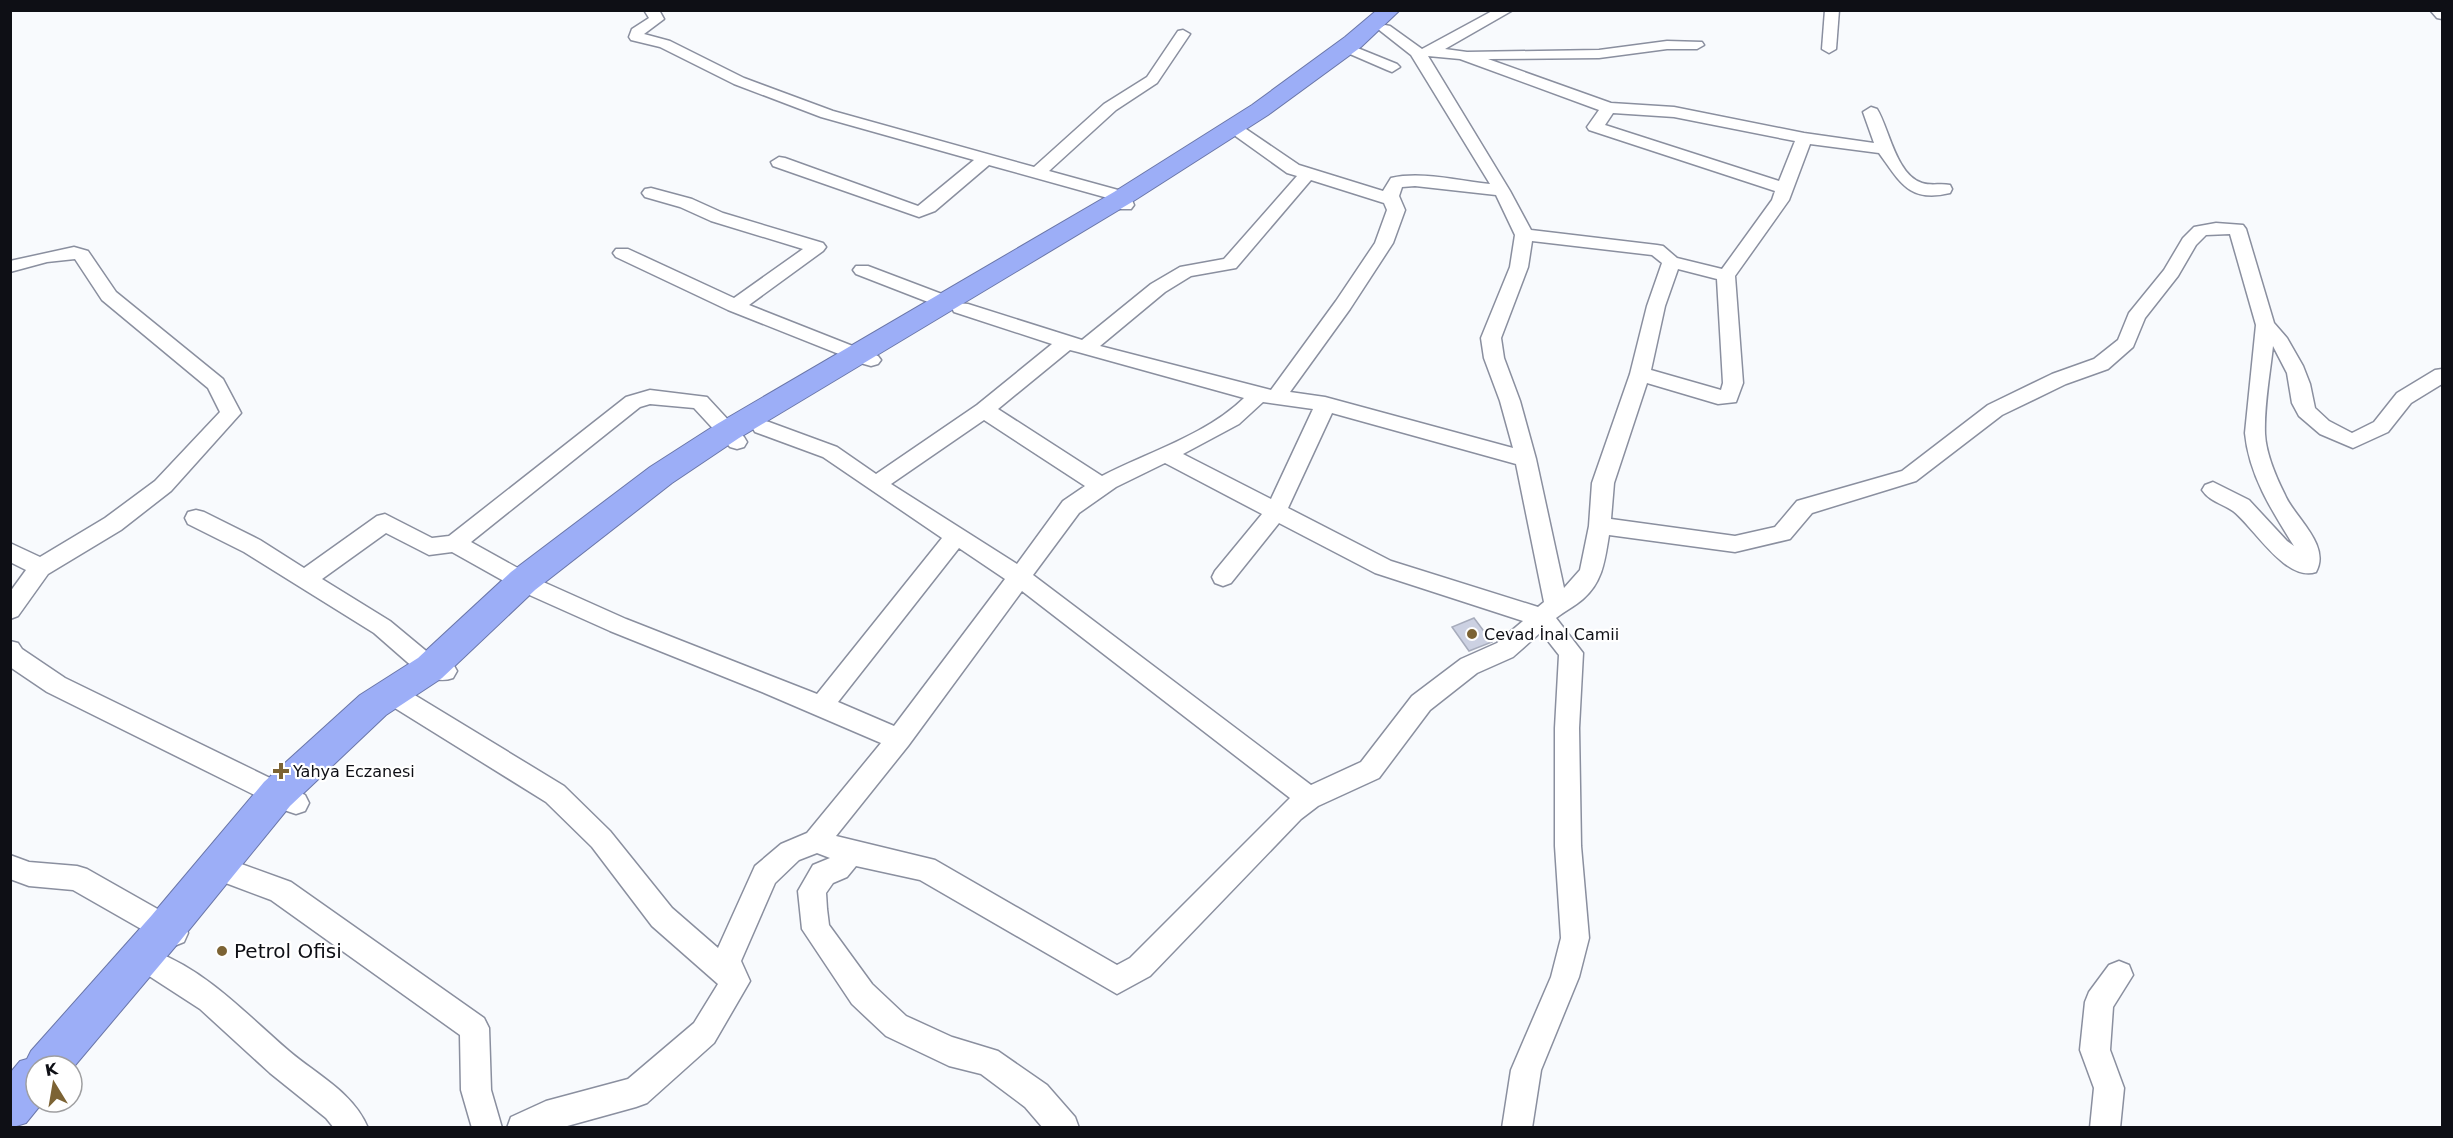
<svg xmlns="http://www.w3.org/2000/svg" width="2453" height="1138" font-family="'DejaVu Sans',sans-serif">
<rect width="100%" height="100%" fill="#f8fafd"/>
<path fill="#ccd1e2" stroke="#a7acbc" stroke-width="1.5" d="M 1474,618 L 1492,642 L 1469,651 L 1452,627 Z"/>
<g fill="none" stroke-linecap="round" stroke-linejoin="round">
<defs>
<g id="minor">
<path d="M 644,10 L 659,10 L 664,19 L 644,34 L 670,41 L 744,78 L 833,111 L 1034,167 L 1104,104 L 1147,77 L 1178,31 L 1183,30 L 1190,34 L 1157,83 L 1116,110 L 1049,171 L 1129,193 L 1134,205 L 1131,209 L 1119,209 L 1115,200 L 989,165 L 935,211 L 919,217 L 773,166 L 771,162 L 779,157 L 785,158 L 918,206 L 974,160 L 821,117 L 734,84 L 660,47 L 631,40 L 629,37 L 632,29 L 649,18 Z"/>
<path d="M 1494,10 L 1513,10 L 1445,49 L 1467,52 L 1599,50 L 1667,41 L 1702,42 L 1704,45 L 1697,49 L 1667,49 L 1599,58 L 1488,59 L 1611,103 L 1674,107 L 1804,133 L 1874,143 L 1863,112 L 1871,107 L 1877,109 C 1889,128 1896,175 1922,183 C 1931,186 1941,183 1950,185 L 1952,189 L 1950,193 C 1909,203 1900,182 1879,153 L 1810,144 L 1789,200 L 1735,276 L 1743,383 L 1736,402 L 1718,404 L 1647,383 L 1614,483 L 1611,519 L 1735,536 L 1775,527 L 1797,501 L 1902,471 L 1988,405 L 2052,374 L 2094,359 L 2118,340 L 2129,313 L 2164,270 L 2183,238 L 2194,227 L 2216,223 L 2243,225 L 2246,229 L 2274,323 L 2287,338 L 2303,366 L 2310,384 L 2315,408 L 2329,421 L 2352,433 L 2374,422 L 2397,393 L 2435,370 L 2442,369 L 2442,384 L 2411,403 L 2388,432 L 2353,448 L 2320,434 L 2299,416 L 2292,403 L 2287,373 L 2273,346 C 2270,374 2264,405 2265,434 C 2266,454 2276,477 2285,495 C 2295,518 2331,545 2316,572 C 2285,582 2254,527 2233,511 C 2223,504 2209,501 2202,490 L 2205,485 L 2213,482 L 2249,500 L 2287,541 L 2294,546 C 2272,511 2249,475 2245,433 L 2256,325 L 2230,234 L 2206,235 L 2196,245 L 2178,276 L 2145,318 L 2133,347 L 2108,369 L 2066,384 L 2002,415 L 1916,481 L 1812,513 L 1790,539 L 1735,552 L 1609,535 C 1605,559 1603,582 1583,599 C 1575,606 1565,611 1556,618 L 1583,653 L 1579,728 L 1581,846 L 1589,938 L 1579,977 L 1541,1070 L 1532,1128 L 1502,1128 L 1511,1070 L 1551,977 L 1561,938 L 1555,846 L 1555,728 L 1559,655 L 1541,632 L 1513,657 L 1477,673 L 1430,710 L 1379,778 L 1318,806 L 1301,819 L 1150,976 L 1117,994 L 920,880 L 856,866 L 847,877 L 833,883 L 826,893 L 827,909 L 829,925 L 872,984 L 906,1016 L 952,1037 L 998,1051 L 1047,1085 L 1075,1117 L 1079,1128 L 1043,1128 L 1025,1107 L 981,1074 L 949,1066 L 886,1036 L 852,1004 L 802,929 L 798,891 L 813,865 L 830,858 L 817,853 L 799,860 L 775,883 L 741,961 L 750,981 L 714,1043 L 647,1103 L 636,1107 L 560,1128 L 507,1128 L 511,1117 L 546,1101 L 628,1079 L 694,1023 L 718,984 L 652,926 L 592,847 L 546,802 L 390,705 L 387,698 L 390,691 L 399,688 L 408,691 L 564,786 L 610,831 L 672,908 L 718,948 L 755,866 L 781,844 L 807,833 L 881,743 L 762,692 L 610,631 L 525,593 L 452,552 L 429,555 L 386,533 L 322,579 L 390,621 L 437,660 L 453,664 L 457,671 L 453,678 C 442,682 433,679 422,675 L 374,633 L 244,552 L 188,524 L 185,518 L 188,512 L 196,510 L 204,512 L 260,540 L 304,568 L 377,516 L 385,514 L 432,538 L 449,536 L 626,397 L 650,390 L 707,397 L 744,437 L 747,442 L 744,447 L 737,449 L 730,447 L 694,408 L 650,404 L 640,407 L 471,542 L 541,581 L 626,619 L 817,694 L 942,538 L 823,457 L 755,432 L 752,427 L 755,422 L 762,420 L 769,422 L 837,447 L 876,474 L 977,405 L 1052,344 L 954,312 L 952,308 L 941,307 L 856,274 L 853,270 L 856,266 L 868,266 L 955,299 L 957,303 L 968,304 L 1082,340 L 1151,284 L 1180,267 L 1224,259 L 1297,176 L 1287,173 L 1234,135 L 1232,132 L 1234,129 L 1246,129 L 1299,165 L 1383,191 L 1391,178 C 1422,171 1459,181 1490,184 L 1411,55 L 1378,29 L 1385,25 L 1390,26 L 1422,49 ZM 1428,56 L 1460,59 L 1599,110 L 1587,127 L 1589,130 L 1775,191 L 1772,200 L 1722,269 L 1677,258 L 1663,246 L 1657,245 L 1531,230 L 1510,191 ZM 1613,113 L 1674,117 L 1795,141 L 1779,181 L 1605,125 ZM 1311,180 L 1384,203 L 1387,210 L 1375,243 L 1336,301 L 1271,390 L 1100,346 L 1165,292 L 1191,276 L 1236,268 ZM 1415,186 L 1496,195 L 1515,235 L 1510,267 L 1481,338 L 1484,358 L 1500,401 L 1513,448 L 1325,397 L 1290,392 L 1350,309 L 1393,243 L 1405,210 L 1399,196 L 1402,187 ZM 1532,241 L 1652,255 L 1662,263 L 1647,306 L 1630,374 L 1592,483 L 1589,526 L 1580,570 L 1564,588 L 1536,459 L 1520,401 L 1504,358 L 1501,338 L 1528,267 ZM 1678,269 L 1717,279 L 1723,383 L 1721,390 L 1651,370 L 1665,306 ZM 1070,350 L 1078,352 L 1244,398 C 1206,435 1148,452 1102,476 L 998,409 ZM 1263,402 L 1313,409 L 1271,499 L 1183,454 L 1239,424 ZM 1332,413 L 1516,464 L 1544,602 L 1538,607 L 1391,561 L 1288,508 ZM 984,420 L 1085,486 L 1063,501 L 1017,564 L 891,484 ZM 1165,463 L 1262,514 L 1215,571 L 1212,577 L 1215,583 L 1223,586 L 1231,583 L 1279,523 L 1375,573 L 1523,621 L 1497,643 L 1461,659 L 1412,696 L 1361,762 L 1311,785 L 1033,575 L 1079,513 L 1116,487 ZM 959,548 L 1005,579 L 894,726 L 838,702 ZM 1022,591 L 1290,798 L 1130,958 L 1117,965 L 935,860 L 836,836 L 908,746 Z"/>
<path d="M 1825,10 L 1839,10 L 1836,49 L 1829,53 L 1822,49 Z"/>
<path d="M 2430,10 L 2442,10 L 2442,19 L 2437,18 Z"/>
<path d="M 1355,47 L 1397,64 L 1400,67 L 1392,72 L 1387,70 L 1350,54 L 1348,51 Z"/>
<path d="M 651,188 L 692,199 L 723,213 L 823,243 L 826,247 L 823,251 L 749,305 L 878,356 L 881,360 L 878,364 L 871,366 L 864,364 L 728,310 L 616,257 L 613,253 L 616,249 L 628,249 L 734,298 L 803,249 L 711,221 L 680,207 L 645,197 L 642,193 L 645,189 Z"/>
<path d="M 74,247 L 88,251 L 116,292 L 223,379 L 241,413 L 171,491 L 121,530 L 48,574 L 18,616 L 10,619 L 10,592 L 26,570 L 10,562 L 10,543 L 40,557 L 105,518 L 155,481 L 220,412 L 208,388 L 102,300 L 75,259 L 47,262 L 10,272 L 10,261 Z"/>
<path d="M 10,641 L 18,643 L 22,649 L 65,678 L 305,795 L 309,803 L 305,811 L 296,814 L 287,811 L 47,692 L 10,667 Z"/>
<path d="M 10,855 L 29,862 L 77,866 L 87,869 L 184,924 L 188,933 L 184,942 L 174,946 L 164,942 L 73,890 L 29,886 L 10,879 Z"/>
<path d="M 233,861 L 291,882 L 484,1018 L 489,1028 L 491,1090 L 502,1128 L 472,1128 L 461,1090 L 460,1035 L 271,900 L 223,882 L 220,873 L 223,864 Z"/>
<path d="M 156,952 C 208,972 247,1015 289,1051 C 317,1075 353,1092 368,1128 L 334,1128 L 326,1118 L 270,1073 L 200,1009 L 146,974 L 142,965 L 146,956 Z"/>
<path d="M 2119,961 L 2129,965 L 2133,975 L 2113,1007 L 2110,1050 L 2124,1088 L 2120,1128 L 2090,1128 L 2094,1088 L 2080,1050 L 2085,1002 L 2089,992 L 2109,965 Z"/>
</g>
<path id="highway" d="M 1377,10 L 1400,10 L 1361,47 L 1268,115 L 1132,202 L 739,438 L 672,483 L 535,590 L 442,678 L 386,715 L 290,806 L 180,941 L 72,1069 L 72,1066 L 36,1066 L 36,1102 L 43,1102 L 26,1123 L 10,1128 L 10,1073 L 20,1061 L 27,1059 L 31,1051 L 152,915 L 264,782 L 360,695 L 418,658 L 511,572 L 650,467 L 717,424 L 1114,192 L 1252,105 L 1345,37 Z"/>
</defs>
<use href="#minor" stroke="#8a8f9f" stroke-width="3"/>
<use href="#highway" stroke="#6a76a8" stroke-width="2"/>
<use href="#minor" fill="#fff" fill-rule="evenodd"/>
<use href="#highway" fill="#9caef7" fill-rule="evenodd"/>
</g>
<g fill="#7c6334" stroke="#fff" stroke-width="2">
<circle cx="1472" cy="634" r="6"/>
<path d="M278 762h6v6h6v6h-6v6h-6v-6h-6v-6h6z"/>
<circle cx="222" cy="951" r="6"/>
</g>
<g text-anchor="middle" dominant-baseline="central" stroke-width="4.5" stroke-linejoin="round" paint-order="stroke">
<g font-size="16" fill="#0e0f15" stroke="#fff" text-anchor="start">
<text x="1484" y="634">Cevad İnal Camii</text>
<text x="293" y="771">Yahya Eczanesi</text>
</g>
<g font-size="20" fill="#0e0f15" stroke="#fff" text-anchor="start">
<text x="234" y="951">Petrol Ofisi</text>
</g>
</g>
<rect width="2453" height="1138" fill="none" stroke="#0e0f15" stroke-width="24"/>
<g transform="translate(54 1084) rotate(349)"><circle r="28" fill="#ffffff" stroke="#9f9fa1" stroke-width="1.5"/>
<path d="M0-4.5L10 22L0 15L-10 22Z" fill="#7c6334"/>
<text y="-9" font-size="16" font-weight="bold" text-anchor="middle" fill="#0e0f15">K</text>
</g>
</svg>
